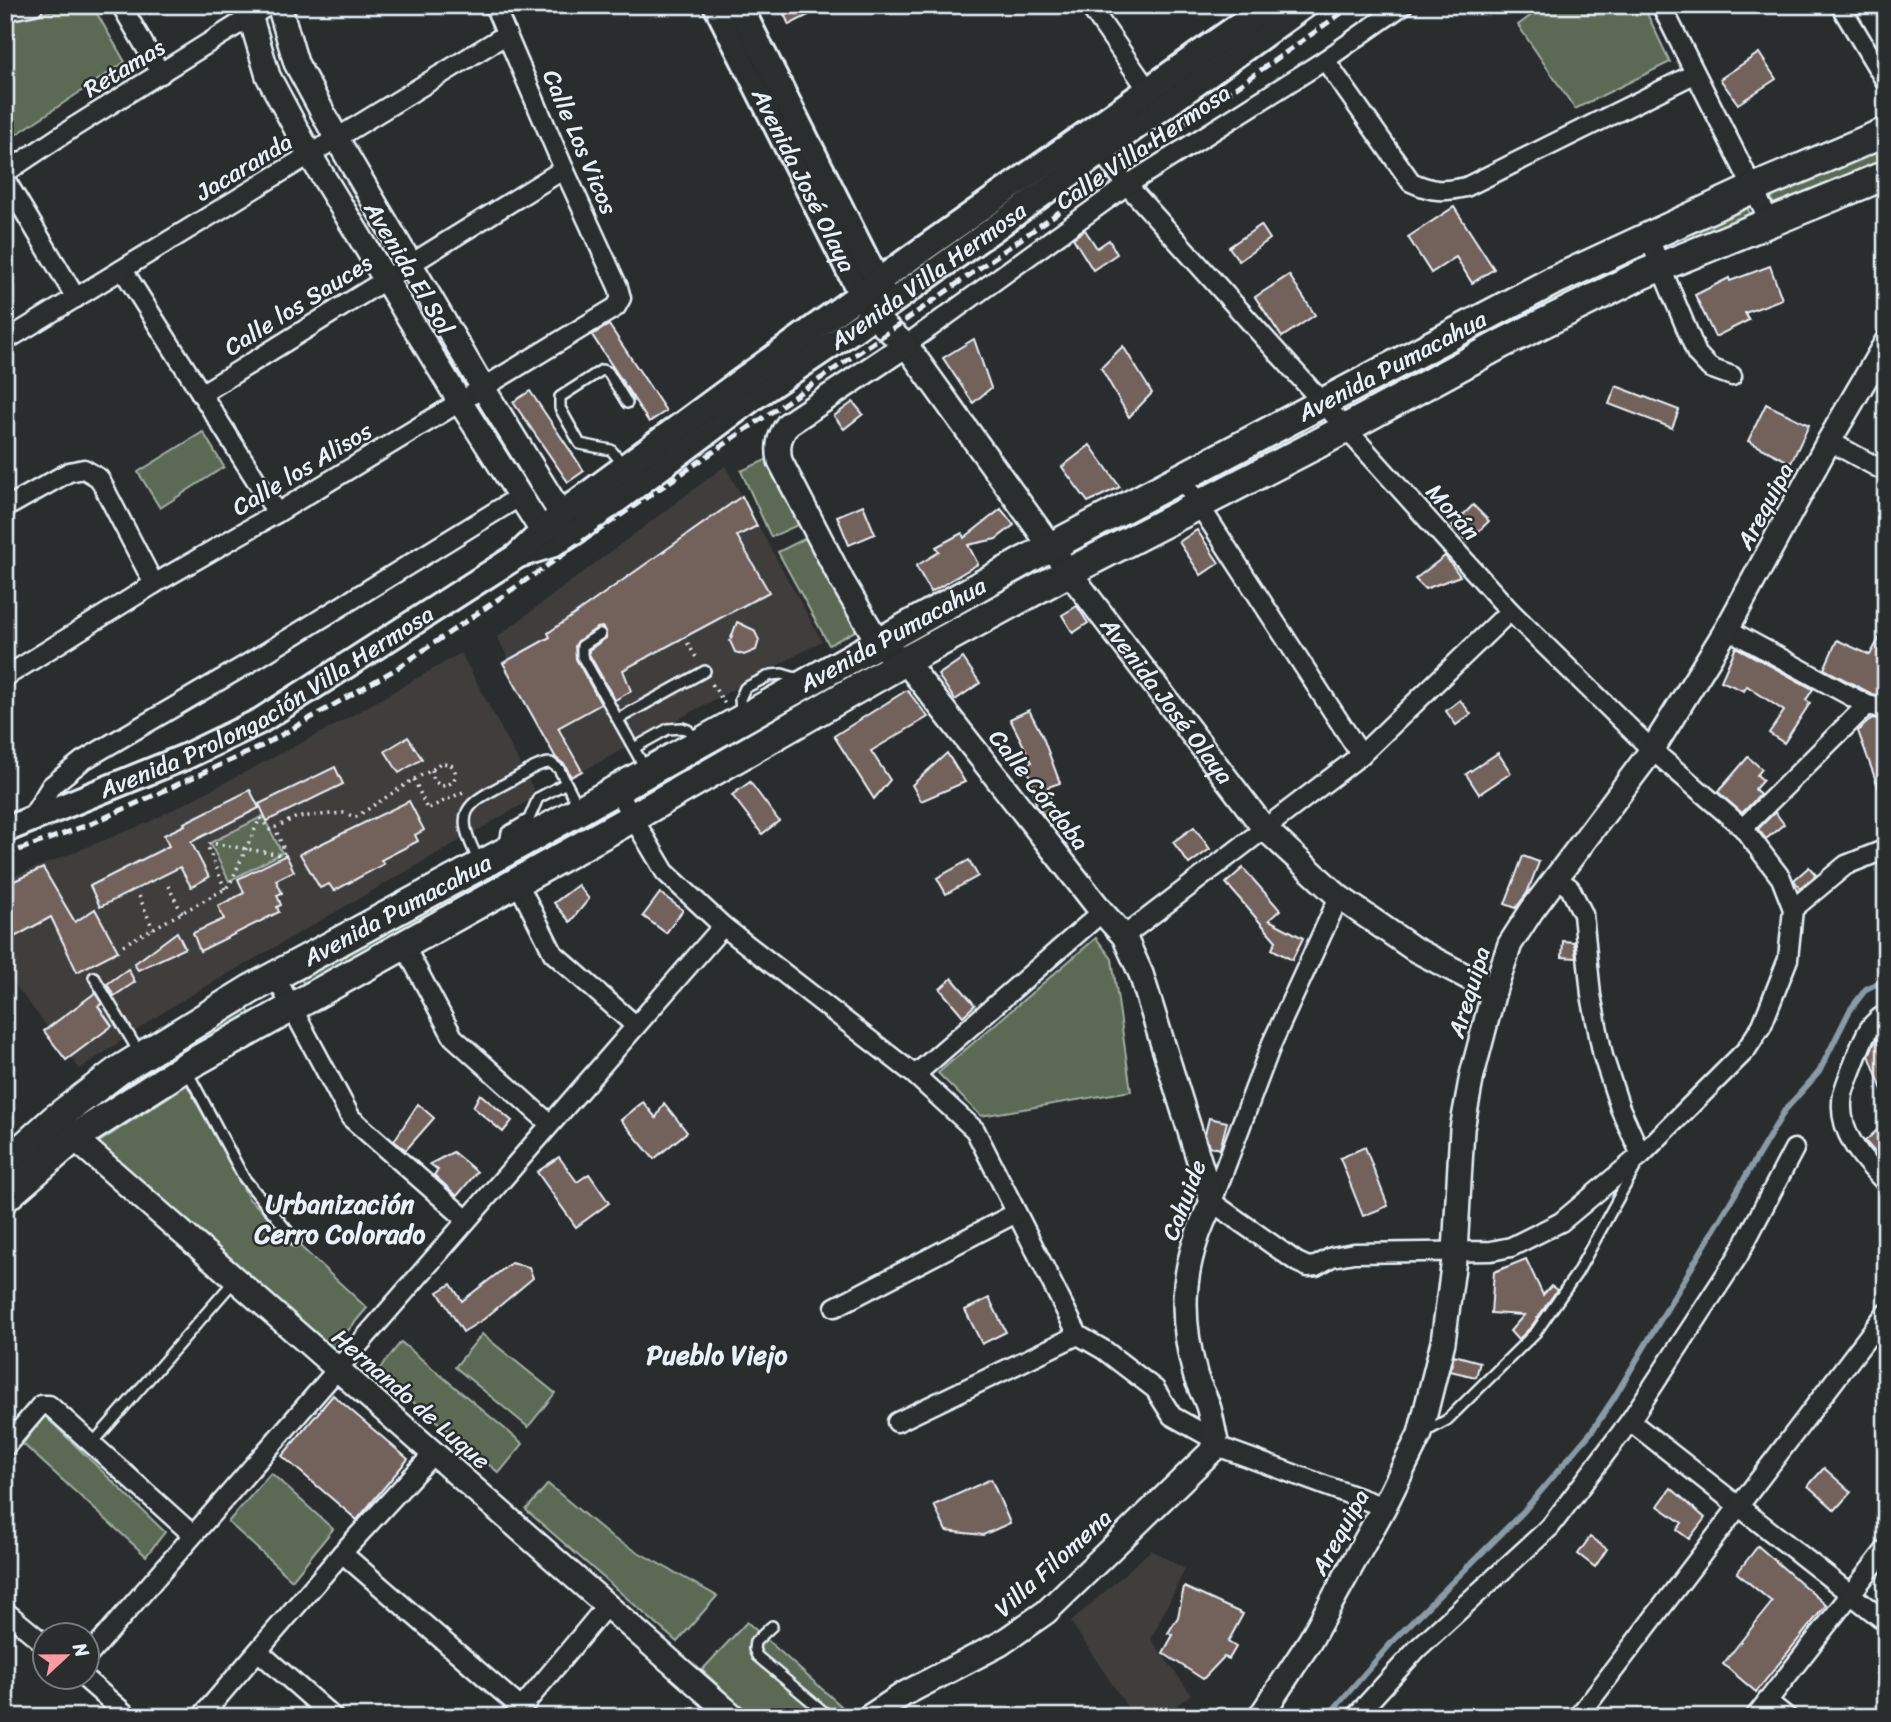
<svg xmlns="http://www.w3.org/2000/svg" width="1891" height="1722" font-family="Sriracha,sans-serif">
<rect width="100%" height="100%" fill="#2a2d2e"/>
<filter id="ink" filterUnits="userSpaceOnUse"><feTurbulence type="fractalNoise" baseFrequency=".0143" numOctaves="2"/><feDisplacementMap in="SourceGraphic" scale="14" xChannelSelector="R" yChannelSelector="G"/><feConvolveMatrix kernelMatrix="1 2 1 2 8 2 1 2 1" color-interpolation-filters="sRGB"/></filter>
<g filter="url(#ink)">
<g fill="#403d3c">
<path d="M 725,466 L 822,641 L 572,777 L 497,637 Z"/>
<path d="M 461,653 L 537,796 L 174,1005 L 80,1069 L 5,972 L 5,880 L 147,823 L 330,728 Z"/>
<path d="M 1151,1550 L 1185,1569 L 1151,1639 L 1191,1694 L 1162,1717 L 1134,1717 L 1071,1622 Z"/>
</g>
<g fill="#5b6b54" stroke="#a2aea6" stroke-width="2">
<path d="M 81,5 L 92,5 L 125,62 L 5,142 L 5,21 Z"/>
<path d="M 1545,5 L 1643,5 L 1670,62 L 1575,109 L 1518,25 Z"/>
<path d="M 1886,142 L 1886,165 L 1774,207 L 1771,196 Z"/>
<path d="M 1745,203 L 1753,220 L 1688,247 L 1681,231 Z"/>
<path d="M 1628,255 L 1632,263 L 1361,407 L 1357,400 Z"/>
<path d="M 1302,429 L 1305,435 L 1204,489 L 1200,481 Z"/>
<path d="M 203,432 L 224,467 L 160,508 L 138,472 Z"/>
<path d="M 770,458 L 800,524 L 771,537 L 741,471 Z"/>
<path d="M 1176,494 L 1179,501 L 1085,551 L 1081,543 Z"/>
<path d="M 810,536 L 859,629 L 829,645 L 778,552 Z"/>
<path d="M 863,664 L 866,670 L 715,756 L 711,756 L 710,752 Z"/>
<path d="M 595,813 L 599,821 L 304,985 L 300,976 Z"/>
<path d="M 263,816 L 282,853 L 229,881 L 210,843 Z"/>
<path d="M 1096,938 L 1112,959 L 1131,1091 L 981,1116 L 938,1073 Z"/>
<path d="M 246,1007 L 251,1015 L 93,1113 L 90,1108 L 128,1081 Z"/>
<path d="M 187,1085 L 249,1199 L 367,1308 L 329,1353 L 93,1146 Z"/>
<path d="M 482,1334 L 555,1393 L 528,1427 L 455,1367 Z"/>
<path d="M 401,1342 L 523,1444 L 499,1473 L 377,1372 Z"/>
<path d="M 43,1414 L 165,1532 L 146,1556 L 23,1444 Z"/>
<path d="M 271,1473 L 333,1529 L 292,1580 L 228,1522 Z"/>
<path d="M 548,1484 L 611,1537 L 717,1596 L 677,1642 L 526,1510 Z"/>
<path d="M 747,1622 L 849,1713 L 842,1717 L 752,1717 L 702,1670 Z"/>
</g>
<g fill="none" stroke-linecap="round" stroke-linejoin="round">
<path stroke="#8a9aa6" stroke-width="6" d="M 1327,1717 L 1393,1641 L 1523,1512 L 1592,1431 L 1614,1398 L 1785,1110 L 1819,1072 L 1850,1010 L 1866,989 L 1886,979"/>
</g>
<g fill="#73625b" stroke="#e8f1f8" stroke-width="2">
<path d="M 780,5 L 828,5 L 789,25 Z"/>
<path d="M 1759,53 L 1776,79 L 1738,104 L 1720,79 Z"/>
<path d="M 1454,207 L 1494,269 L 1472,283 L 1456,257 L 1431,273 L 1408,237 Z"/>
<path d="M 1261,225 L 1270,239 L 1239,261 L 1229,247 Z"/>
<path d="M 1085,230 L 1097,248 L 1109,240 L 1117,254 L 1093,270 L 1073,238 Z"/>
<path d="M 1770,266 L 1782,299 L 1745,313 L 1749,320 L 1715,337 L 1695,295 L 1729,278 L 1730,281 Z"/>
<path d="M 1289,275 L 1315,315 L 1282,337 L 1255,297 Z"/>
<path d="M 609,325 L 666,411 L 649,422 L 592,335 Z"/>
<path d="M 974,339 L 991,388 L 973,403 L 943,358 Z"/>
<path d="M 1123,346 L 1152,393 L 1129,417 L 1101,368 Z"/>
<path d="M 1616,386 L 1679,410 L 1672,428 L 1609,404 Z"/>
<path d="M 530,391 L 584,471 L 568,482 L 513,402 Z"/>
<path d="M 853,402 L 863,414 L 844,429 L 834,416 Z"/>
<path d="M 1766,404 L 1809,425 L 1791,463 L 1748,441 Z"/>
<path d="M 1090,445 L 1120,487 L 1088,502 L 1062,467 Z"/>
<path d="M 742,496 L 757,526 L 737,536 L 769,592 L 623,670 L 631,691 L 615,700 L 589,654 L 589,650 L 606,638 L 606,631 L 602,627 L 597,628 L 578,641 L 575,646 L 576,659 L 601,704 L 558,728 L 582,771 L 571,777 L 565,765 L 556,758 L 503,663 L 550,637 L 548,633 Z"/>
<path d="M 863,505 L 875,534 L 849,545 L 837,516 Z"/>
<path d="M 1473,505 L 1489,521 L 1468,542 L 1452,526 Z"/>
<path d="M 1001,509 L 1014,525 L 996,539 L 968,545 L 978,564 L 931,592 L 916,566 L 939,552 L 936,547 L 962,533 L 964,538 Z"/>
<path d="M 1197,530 L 1219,563 L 1201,575 L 1179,542 Z"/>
<path d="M 1445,556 L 1460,576 L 1425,589 L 1415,579 Z"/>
<path d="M 1077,606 L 1088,623 L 1073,633 L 1062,615 Z"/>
<path d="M 737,622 L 754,630 L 759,640 L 756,650 L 744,655 L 735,652 L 730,641 Z"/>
<path d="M 1886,626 L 1886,697 L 1872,694 L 1824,669 L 1837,640 L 1870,655 Z"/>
<path d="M 1736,647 L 1813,689 L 1806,700 L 1810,703 L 1784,743 L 1769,733 L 1784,711 L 1747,686 L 1744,691 L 1721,681 Z"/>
<path d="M 963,658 L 980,683 L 955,700 L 938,675 Z"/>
<path d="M 907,690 L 928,717 L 871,751 L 890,780 L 874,799 L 834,736 Z"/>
<path d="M 1460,700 L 1471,714 L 1456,725 L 1446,711 Z"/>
<path d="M 1029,710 L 1042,735 L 1060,783 L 1048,787 L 1054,820 L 1050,823 L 1036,805 L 1032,781 L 1026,765 L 1032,762 L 1010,719 Z"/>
<path d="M 1872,718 L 1881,720 L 1886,738 L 1886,802 L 1884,803 L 1858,731 Z"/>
<path d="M 408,737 L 422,759 L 399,773 L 385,751 Z"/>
<path d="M 947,753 L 965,782 L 921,801 L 912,785 Z"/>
<path d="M 1498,753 L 1511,773 L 1479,794 L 1466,774 Z"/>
<path d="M 1748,757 L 1762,769 L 1757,775 L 1763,780 L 1755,789 L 1760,795 L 1742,813 L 1718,792 Z"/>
<path d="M 335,767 L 343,784 L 267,821 L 259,804 Z"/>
<path d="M 750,782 L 779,821 L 762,834 L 732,795 Z"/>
<path d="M 250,790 L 259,808 L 191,842 L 209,877 L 191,887 L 180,867 L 100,907 L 90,886 L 169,846 L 164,835 L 185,825 L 184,823 Z"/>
<path d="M 409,801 L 424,830 L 415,835 L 418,841 L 381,860 L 384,864 L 334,891 L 329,884 L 320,888 L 300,854 Z"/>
<path d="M 1775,812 L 1784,824 L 1766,839 L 1758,829 Z"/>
<path d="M 1194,827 L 1210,849 L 1189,864 L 1173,842 Z"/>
<path d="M 286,855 L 294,871 L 276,880 L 282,893 L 277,895 L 281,905 L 277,907 L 279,912 L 200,951 L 193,933 L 224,919 L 218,906 L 244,893 L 238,879 Z"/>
<path d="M 1523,856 L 1539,862 L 1527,893 L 1516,908 L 1505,904 Z"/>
<path d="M 969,860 L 978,876 L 946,894 L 937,878 Z"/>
<path d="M 1809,867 L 1816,875 L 1800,889 L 1794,880 Z"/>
<path d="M 43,868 L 75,922 L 95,909 L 118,951 L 77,972 L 51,917 L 5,942 L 5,885 Z"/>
<path d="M 1243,868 L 1280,910 L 1269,920 L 1303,938 L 1292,960 L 1272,949 L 1276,941 L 1226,883 Z"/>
<path d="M 578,885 L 589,899 L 570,922 L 554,903 Z"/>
<path d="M 660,893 L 683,910 L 666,933 L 643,916 Z"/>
<path d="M 177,932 L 185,948 L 138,970 L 134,964 Z"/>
<path d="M 1563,941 L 1574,942 L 1576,958 L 1562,957 Z"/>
<path d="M 128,969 L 135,982 L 114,996 L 107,984 Z"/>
<path d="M 952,978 L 975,1005 L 963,1016 L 940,989 Z"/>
<path d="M 95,993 L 102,1004 L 98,1006 L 112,1026 L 66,1060 L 44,1031 Z"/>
<path d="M 1886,1036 L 1886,1095 L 1884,1095 L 1869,1055 L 1876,1040 Z"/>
<path d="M 480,1094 L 512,1121 L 503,1132 L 473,1107 Z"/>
<path d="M 643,1102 L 656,1118 L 664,1103 L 687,1132 L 654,1159 L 621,1120 Z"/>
<path d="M 418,1104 L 434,1118 L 406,1150 L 394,1141 Z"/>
<path d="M 1209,1118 L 1227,1122 L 1220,1149 L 1209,1146 L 1205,1134 Z"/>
<path d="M 1886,1122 L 1886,1165 L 1865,1141 Z"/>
<path d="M 1365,1147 L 1388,1206 L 1363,1216 L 1340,1158 Z"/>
<path d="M 453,1152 L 477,1172 L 457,1196 L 434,1175 L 438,1170 L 430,1164 Z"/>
<path d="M 559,1157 L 577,1182 L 589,1174 L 609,1203 L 576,1227 L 537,1172 Z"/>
<path d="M 1526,1259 L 1543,1295 L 1551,1286 L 1557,1290 L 1531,1327 L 1518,1340 L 1510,1331 L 1524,1315 L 1491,1313 L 1494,1272 Z"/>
<path d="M 511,1263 L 529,1267 L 533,1278 L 484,1319 L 463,1332 L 438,1292 L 451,1284 L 462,1301 Z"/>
<path d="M 989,1298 L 1006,1332 L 982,1344 L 965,1310 Z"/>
<path d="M 1454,1355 L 1480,1362 L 1476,1377 L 1450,1371 Z"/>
<path d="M 333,1395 L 408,1459 L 357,1520 L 282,1456 Z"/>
<path d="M 1824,1468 L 1851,1492 L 1835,1510 L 1808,1486 Z"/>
<path d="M 991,1479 L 1010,1523 L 983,1535 L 946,1531 L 934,1505 Z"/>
<path d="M 1671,1488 L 1705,1518 L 1689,1539 L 1677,1530 L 1682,1523 L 1658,1506 Z"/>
<path d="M 1590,1537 L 1607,1549 L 1595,1567 L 1578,1554 Z"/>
<path d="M 1758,1546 L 1826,1605 L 1756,1692 L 1723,1664 L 1772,1602 L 1737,1573 Z"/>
<path d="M 1184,1587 L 1243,1614 L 1228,1642 L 1236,1647 L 1229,1659 L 1224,1657 L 1203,1679 L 1163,1653 L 1173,1635 L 1168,1633 L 1178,1617 Z"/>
</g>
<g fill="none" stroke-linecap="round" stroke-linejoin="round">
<defs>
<g id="service">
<path d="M 624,465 L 611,450 L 580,444 L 560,408 L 560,397 L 602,370 L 608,372 L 627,403"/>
<path d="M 600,634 L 582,646 L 582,656 L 646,770"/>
<path d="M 741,713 L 740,699 L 745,688 L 771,675 L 782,674 L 799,679"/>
<path d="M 618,719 L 705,671"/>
<path d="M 634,748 L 668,729 L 682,728 L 688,730 L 697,741"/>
<path d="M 505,844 L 507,832 L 529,819 L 538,798 L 566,783"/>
<path d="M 479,861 C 452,809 465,805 512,780 C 524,774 537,763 551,763 L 559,769 L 579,808"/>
<path d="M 94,977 L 140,1054"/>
<path d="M 186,1069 L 244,1178 L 296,1241"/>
<path d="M 1423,1433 L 1447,1420 L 1536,1332 L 1577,1273 L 1636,1166"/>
<path d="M 92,1444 L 235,1280"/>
<path d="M 772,1626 L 755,1642 L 754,1649 L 757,1656 L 830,1717"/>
</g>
<g id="minor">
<path d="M 121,5 L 161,74"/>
<path d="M 1089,5 L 1148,90"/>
<path d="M 1661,5 L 1770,222"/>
<path d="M 1840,5 L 1886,82"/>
<path d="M 5,11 L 34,5"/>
<path d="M 1325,60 L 1411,182 C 1433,192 1443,192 1466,187 L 1694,74"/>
<path d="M 1095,144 L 1127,185 L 1510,611 L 1652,750 L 1743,828 L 1781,878 L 1793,909"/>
<path d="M 5,173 L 74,127 L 269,5"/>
<path d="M 5,179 L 76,298"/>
<path d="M 1648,236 L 1697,354 L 1710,368 L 1732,376"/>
<path d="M 123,270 L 277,513"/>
<path d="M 5,341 L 507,34"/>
<path d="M 906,345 L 1127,185 L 1325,60 L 1403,5"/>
<path d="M 201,394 L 564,169"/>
<path d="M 1829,441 L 1886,472"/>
<path d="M 1181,477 L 1361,755"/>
<path d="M 5,508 L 69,472 L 84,469 L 99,478 L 154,584"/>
<path d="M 1727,629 L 1867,705 L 1886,709"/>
<path d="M 5,677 L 154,584 L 277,513 L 616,307 L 621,298 L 618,287 L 564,169 L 494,5"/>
<path d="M 616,789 L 665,872 L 723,926 L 915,1075 L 975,1130 L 1078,1335 L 1104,1350 L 1155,1389 L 1172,1416 L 1215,1440"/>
<path d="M 29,822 L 51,786 L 82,761 L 244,666 L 519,497"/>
<path d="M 1743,828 L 1867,705"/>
<path d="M 1556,878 L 1570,888 L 1583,914 L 1591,995 L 1603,1056 L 1620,1108 L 1641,1155"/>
<path d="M 517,881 L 553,953 L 636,1026"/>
<path d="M 1339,897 L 1272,1043 L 1212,1202 L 1297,1262 L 1308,1267 L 1316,1266 L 1332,1257 L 1354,1253 L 1491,1251 L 1511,1247 L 1561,1222 L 1641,1155 L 1746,1050 L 1762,1025 L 1788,959 L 1793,909 L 1846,865 L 1886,849"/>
<path d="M 1124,936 L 1361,755 L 1510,611"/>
<path d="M 404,945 L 453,1037 L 550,1124"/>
<path d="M 275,976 L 351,1118 L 467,1220"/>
<path d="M 1886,1014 C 1868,1023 1863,1040 1856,1058 C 1852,1069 1846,1082 1843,1094 C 1836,1131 1862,1159 1886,1183"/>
<path d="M 915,1075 L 1102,912"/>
<path d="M 835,1307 L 1016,1213"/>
<path d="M 1630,1421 L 1886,1622"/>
<path d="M 897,1422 L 1078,1335"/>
<path d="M 1217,1446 L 1384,1507"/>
<path d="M 5,1447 L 41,1405 L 49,1405 L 193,1535"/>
<path d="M 342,1553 L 521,1708"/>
<path d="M 5,1611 L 46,1645"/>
<path d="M 258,1651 L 333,1717"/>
<path d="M 88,1656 L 723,926"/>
<path d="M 82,1676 L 129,1717"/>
<path d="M 1767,1701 L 1787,1717"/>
<path d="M 201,1717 L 342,1553 L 433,1454"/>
<path d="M 514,1717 L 607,1605"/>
<path d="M 1355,1717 L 1418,1648 L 1550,1527 L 1630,1421 L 1738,1256 L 1794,1149"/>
<path d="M 1578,1717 L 1886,1313"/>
<path d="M 1755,1717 L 1886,1549"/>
</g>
<g id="tertiary">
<path d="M 247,5 L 268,76 L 310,155 L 460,402 L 551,545"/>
<path d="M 279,5 L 296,63 L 337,139 L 483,388 L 571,530"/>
<path id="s1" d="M 872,316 L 906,345 L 1069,572 L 1264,828 L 1339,897 L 1414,949 L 1494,991"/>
<path d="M 63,1128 L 734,1717"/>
<path d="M 869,1717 L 904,1694 L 1000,1644 L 1046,1612 L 1217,1446 C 1214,1434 1212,1421 1209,1409 C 1206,1397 1198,1386 1195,1374 C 1178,1310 1182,1261 1212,1202 L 1141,974 L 1124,936 L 1102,912 L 905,661 L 887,651 L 878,642 L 842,581 L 780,461 C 777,445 779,437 788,424 L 906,345"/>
<path d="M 1260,1717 L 1310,1641 L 1384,1507 L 1420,1434 L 1443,1342 L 1455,1252 L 1462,1129 L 1472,1075 L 1494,991 L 1510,944 L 1532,910 L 1652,750 L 1727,629 L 1829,441 L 1886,343"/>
</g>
<g id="secondary">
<path id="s2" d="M 716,5 L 868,308"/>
<path d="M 739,5 L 885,297"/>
<path id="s3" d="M 522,554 L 551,545 L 573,533 L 757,395 L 856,328 L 1305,5"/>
<path id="s4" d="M 5,830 L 185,757 L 260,721 L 517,556 L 561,514 L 745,378 L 909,259 L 1268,5"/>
</g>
<g id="primary">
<path id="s5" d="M 5,1164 L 55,1119 L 118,1071 L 251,989 L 505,852 L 1026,560 L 1551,282 L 1754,188 L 1886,132"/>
<path d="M 5,1198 L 73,1139 L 185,1067 L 632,818 L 905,661 L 1069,572 L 1317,444 L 1501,344 L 1643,274 L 1886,175"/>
</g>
</defs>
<use href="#service" stroke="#e8f1f8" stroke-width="14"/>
<use href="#minor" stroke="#e8f1f8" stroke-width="23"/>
<use href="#tertiary" stroke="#e8f1f8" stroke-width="28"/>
<use href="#secondary" stroke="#e8f1f8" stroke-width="30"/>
<use href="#primary" stroke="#e8f1f8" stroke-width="33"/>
<g stroke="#e8f1f8" stroke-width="3.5" stroke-dasharray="2 5" stroke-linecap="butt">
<path d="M 684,637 L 697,659"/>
<path d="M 712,684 L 725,704"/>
<path d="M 414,779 L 432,770 L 440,763 L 450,764 L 454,768 C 458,778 452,785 442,786 L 434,781 L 432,770"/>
<path d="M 168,886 L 182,913"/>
<path d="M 225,889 L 207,845 L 211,843 L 282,855 L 285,852 L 275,828"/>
<path d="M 139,896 L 153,929"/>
<path d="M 123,945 L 225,889 L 230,884 L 260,818 L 270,830 L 297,817 L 343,813 L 356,817 L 414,779 L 427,809 L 463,792"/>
</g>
<use href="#service" stroke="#2a2d2e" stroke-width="9"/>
<use href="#minor" stroke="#2a2d2e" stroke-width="18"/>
<use href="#tertiary" stroke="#2a2d2e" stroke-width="23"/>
<use href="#secondary" stroke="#2a2d2e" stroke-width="24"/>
<use href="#primary" stroke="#2a2d2e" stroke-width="28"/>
<path stroke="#e8f1f8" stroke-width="5" stroke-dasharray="10 5" stroke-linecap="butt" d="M 5,855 L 93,823 L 262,746 L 396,669 L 890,331 L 1353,5"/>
</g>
</g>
<g text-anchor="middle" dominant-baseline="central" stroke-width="5" stroke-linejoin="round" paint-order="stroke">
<g font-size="24" fill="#e8f1f8" stroke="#2a2d2e">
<text transform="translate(124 68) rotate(-31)">Retamas</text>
<text transform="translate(580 142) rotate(67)">Calle Los Vicos</text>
<text transform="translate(1143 147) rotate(-34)">Calle Villa Hermosa</text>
<text transform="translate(244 167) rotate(-31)">Jacaranda</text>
<text stroke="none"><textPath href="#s2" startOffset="196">Avenida José Olaya</textPath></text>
<text transform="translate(409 268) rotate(59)">Avenida El Sol</text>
<text stroke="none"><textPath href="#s3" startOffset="494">Avenida Villa Hermosa</textPath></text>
<text transform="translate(298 305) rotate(-32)">Calle los Sauces</text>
<text stroke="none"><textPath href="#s5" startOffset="1603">Avenida Pumacahua</textPath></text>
<text transform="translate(302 469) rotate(-31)">Calle los Alisos</text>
<text transform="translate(1765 506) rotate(-62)">Arequipa</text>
<text transform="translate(1453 512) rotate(48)">Morán</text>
<text stroke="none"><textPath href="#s5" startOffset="1036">Avenida Pumacahua</textPath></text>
<text stroke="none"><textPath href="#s4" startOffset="292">Avenida Prolongación Villa Hermosa</textPath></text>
<text stroke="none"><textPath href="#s1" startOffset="486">Avenida José Olaya</textPath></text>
<text transform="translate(1039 790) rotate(52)">Calle Córdoba</text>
<text stroke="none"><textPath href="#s5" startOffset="469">Avenida Pumacahua</textPath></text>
<text transform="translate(1469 992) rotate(-73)">Arequipa</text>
<text transform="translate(1184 1200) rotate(-69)">Cahuide</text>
<text transform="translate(411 1399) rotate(41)">Hernando de Luque</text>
<text transform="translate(1340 1532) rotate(-61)">Arequipa</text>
<text transform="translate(1053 1563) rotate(-42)">Villa Filomena</text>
</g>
<g font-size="26" font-weight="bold" fill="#e8f1f8" stroke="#2a2d2e">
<text x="340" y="1204">Urbanización<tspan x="340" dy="30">Cerro Colorado</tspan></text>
<text x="717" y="1355">Pueblo Viejo</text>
</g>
</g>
<rect width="1891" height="1722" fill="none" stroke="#2a2d2e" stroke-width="28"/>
<rect x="14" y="14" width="1863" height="1694" fill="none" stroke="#e8f1f8" stroke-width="2.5" filter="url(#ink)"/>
<g transform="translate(66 1656) rotate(68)"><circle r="33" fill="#2a2d2e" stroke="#767b7f" stroke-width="2"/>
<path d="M0-5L12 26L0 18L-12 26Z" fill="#ff9aa2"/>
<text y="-10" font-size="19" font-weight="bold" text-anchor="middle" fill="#e8f1f8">N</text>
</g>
</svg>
